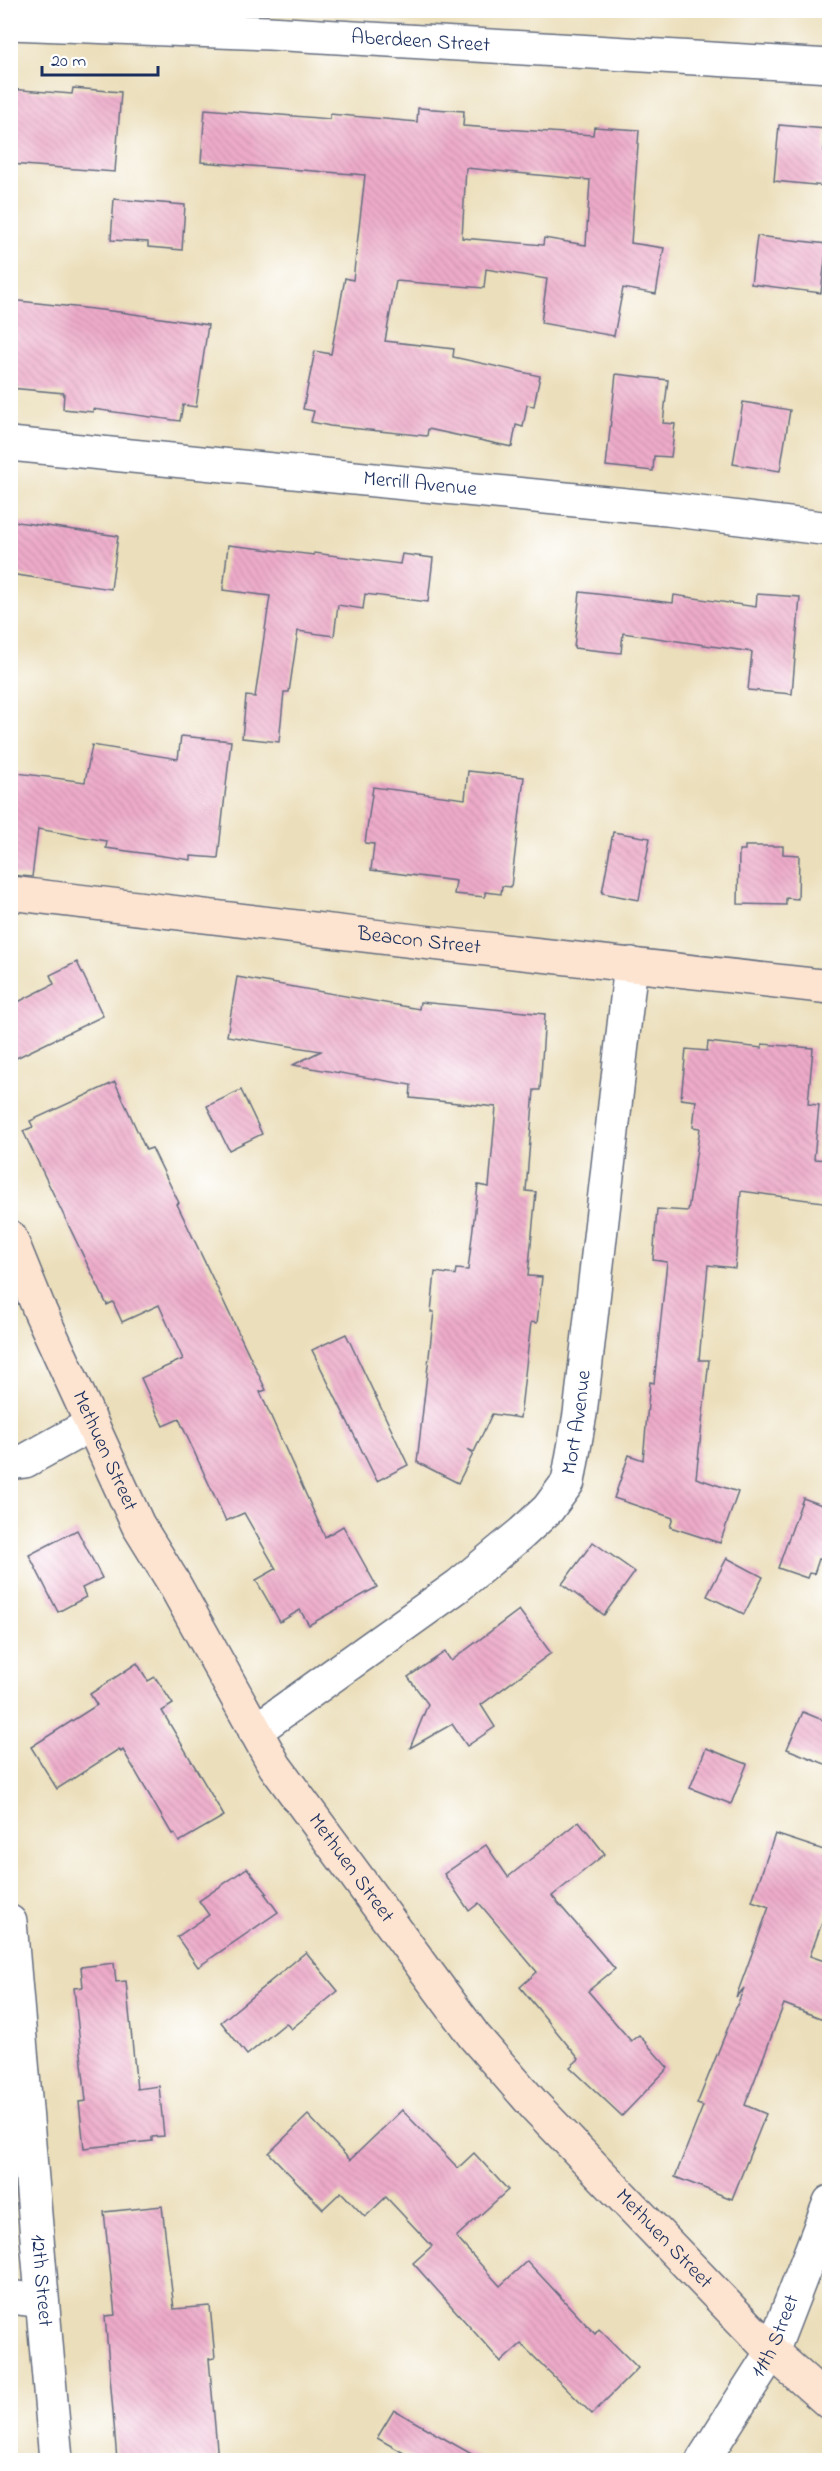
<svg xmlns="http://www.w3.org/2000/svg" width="840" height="2471" font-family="'Indie Flower',sans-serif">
<defs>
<pattern id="building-back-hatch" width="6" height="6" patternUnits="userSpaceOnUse" patternTransform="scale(1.5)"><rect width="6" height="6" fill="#edabc9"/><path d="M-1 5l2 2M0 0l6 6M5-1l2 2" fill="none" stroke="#cb93af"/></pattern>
</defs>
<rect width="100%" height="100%" fill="#fff"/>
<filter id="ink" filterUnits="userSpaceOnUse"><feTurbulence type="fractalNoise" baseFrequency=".0167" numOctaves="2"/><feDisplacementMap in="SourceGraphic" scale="12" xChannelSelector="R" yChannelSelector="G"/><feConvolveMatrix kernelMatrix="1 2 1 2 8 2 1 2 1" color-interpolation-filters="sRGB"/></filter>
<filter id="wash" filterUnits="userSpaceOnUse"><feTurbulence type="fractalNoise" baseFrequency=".008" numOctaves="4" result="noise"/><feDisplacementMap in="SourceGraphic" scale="24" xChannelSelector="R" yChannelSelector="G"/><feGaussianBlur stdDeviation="1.35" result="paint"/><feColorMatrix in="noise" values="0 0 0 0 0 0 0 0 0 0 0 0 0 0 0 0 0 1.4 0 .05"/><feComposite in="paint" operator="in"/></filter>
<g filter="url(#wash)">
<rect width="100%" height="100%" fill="#ebdeba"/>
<g id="blocks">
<g fill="url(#building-back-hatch)" fill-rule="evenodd">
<path d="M 73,88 L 121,92 L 115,172 L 10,164 L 10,89 L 72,94 Z"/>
<path d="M 418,108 L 464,111 L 463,126 L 593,135 L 594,127 L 639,130 L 631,243 L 664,248 L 656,294 L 623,288 L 614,336 L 541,323 L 547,279 L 486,269 L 484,288 L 396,281 L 385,341 L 454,349 L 453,357 L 540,376 L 534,406 L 527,405 L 523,427 L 516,425 L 512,447 L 428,429 L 427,436 L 330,426 L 311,422 L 314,411 L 303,409 L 315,351 L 331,354 L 345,278 L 353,280 L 365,175 L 201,162 L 205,109 L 330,119 L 330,114 L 417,122 ZM 466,168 L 590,180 L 586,245 L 544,238 L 543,245 L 462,238 Z"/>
<path d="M 779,125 L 826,129 L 824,151 L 828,152 L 825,186 L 774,181 Z"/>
<path d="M 114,199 L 185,205 L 182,250 L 148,247 L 148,242 L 111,240 Z"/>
<path d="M 757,236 L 827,244 L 821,293 L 751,284 Z"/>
<path d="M 10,300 L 120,312 L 208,325 L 196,407 L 183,405 L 180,421 L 93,409 L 93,412 L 63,409 L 64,393 L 10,388 Z"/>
<path d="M 616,374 L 668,380 L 663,423 L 675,424 L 671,457 L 654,456 L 653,471 L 606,466 Z"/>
<path d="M 743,402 L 790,410 L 780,471 L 733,464 Z"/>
<path d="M 10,521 L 118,536 L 111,589 L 10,574 Z"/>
<path d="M 228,545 L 314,555 L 314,553 L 400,564 L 402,554 L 433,558 L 428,602 L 365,594 L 363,609 L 338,605 L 334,636 L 298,631 L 289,692 L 284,692 L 279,742 L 242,738 L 246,696 L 255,697 L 270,596 L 223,590 Z"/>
<path d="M 580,592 L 673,603 L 674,595 L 756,607 L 757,594 L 800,597 L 792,694 L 748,690 L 752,652 L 623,633 L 621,653 L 574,648 Z"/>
<path d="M 181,736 L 231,741 L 218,858 L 191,856 L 191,860 L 106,848 L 107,841 L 38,829 L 32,877 L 10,875 L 10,772 L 85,782 L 92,745 L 178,759 Z"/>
<path d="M 468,771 L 524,777 L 511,887 L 502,886 L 501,894 L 485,892 L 485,897 L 454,894 L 456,881 L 371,870 L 374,844 L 365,843 L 373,787 L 465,799 Z"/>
<path d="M 613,832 L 650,838 L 639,900 L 602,893 Z"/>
<path d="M 745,846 L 783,846 L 783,854 L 799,855 L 798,899 L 786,898 L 786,905 L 738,904 L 739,850 L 745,850 Z"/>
<path d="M 77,962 L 103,1016 L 10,1061 L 10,1006 L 54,984 L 50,975 Z"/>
<path d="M 237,977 L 419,1009 L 420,1002 L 545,1014 L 540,1090 L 534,1090 L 526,1191 L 536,1192 L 528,1276 L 542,1277 L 537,1323 L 531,1322 L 520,1418 L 492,1414 L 474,1452 L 467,1449 L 473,1454 L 458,1483 L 417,1462 L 434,1312 L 431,1312 L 435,1272 L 455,1275 L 456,1269 L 468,1270 L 478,1185 L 489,1187 L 496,1107 L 410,1098 L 411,1085 L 293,1065 L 321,1051 L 227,1036 Z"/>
<path d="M 708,1042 L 762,1048 L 762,1044 L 813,1048 L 808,1104 L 819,1105 L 814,1159 L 830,1160 L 830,1203 L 741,1191 L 735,1268 L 708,1265 L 699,1360 L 709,1360 L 696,1478 L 738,1492 L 720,1543 L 670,1527 L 673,1518 L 614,1498 L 629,1455 L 643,1460 L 650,1382 L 654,1383 L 667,1262 L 653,1260 L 657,1209 L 688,1211 L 700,1128 L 693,1127 L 696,1101 L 681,1099 L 686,1049 L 707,1051 Z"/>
<path d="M 115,1082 L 146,1150 L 152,1148 L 179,1203 L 177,1204 L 266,1390 L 260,1392 L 325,1537 L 343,1526 L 377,1587 L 309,1625 L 300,1610 L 280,1622 L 256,1580 L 276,1569 L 244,1513 L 226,1521 L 179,1419 L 163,1426 L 141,1378 L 183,1359 L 159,1305 L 122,1322 L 113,1302 L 107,1305 L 23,1131 L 33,1127 L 30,1121 Z"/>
<path d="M 241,1090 L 262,1134 L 229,1150 L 207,1106 Z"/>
<path d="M 346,1334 L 408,1465 L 377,1481 L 312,1350 Z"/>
<path d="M 803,1498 L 830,1508 L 830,1562 L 819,1559 L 814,1574 L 809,1573 L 807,1578 L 778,1568 Z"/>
<path d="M 77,1530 L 102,1578 L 82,1588 L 86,1597 L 58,1612 L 29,1555 Z"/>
<path d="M 593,1542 L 635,1572 L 604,1615 L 562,1584 Z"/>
<path d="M 727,1558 L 763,1577 L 744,1614 L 707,1596 Z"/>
<path d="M 519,1610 L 551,1653 L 481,1705 L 495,1727 L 467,1746 L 452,1724 L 410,1748 L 428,1704 L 408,1677 L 445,1652 L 451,1661 Z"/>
<path d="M 137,1663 L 148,1681 L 155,1677 L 173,1704 L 162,1711 L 224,1816 L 179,1842 L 174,1833 L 172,1834 L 123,1750 L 121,1752 L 119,1749 L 57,1789 L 31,1747 L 97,1705 L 90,1694 Z"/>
<path d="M 803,1712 L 830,1723 L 830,1766 L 787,1749 Z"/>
<path d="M 706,1748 L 747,1764 L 731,1804 L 690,1788 Z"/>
<path d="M 579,1821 L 605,1854 L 552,1896 L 615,1969 L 588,1991 L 631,2041 L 639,2035 L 668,2068 L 622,2116 L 570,2067 L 579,2059 L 520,1987 L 537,1972 L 479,1903 L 469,1911 L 444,1874 L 486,1845 L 508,1877 Z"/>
<path d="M 775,1834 L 830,1852 L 830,1900 L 810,1956 L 830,1963 L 830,2002 L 823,2019 L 784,2004 L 745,2105 L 766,2114 L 732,2199 L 675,2177 L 703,2106 L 697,2104 L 744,1988 L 736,1997 L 769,1907 L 752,1901 Z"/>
<path d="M 247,1868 L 267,1893 L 265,1894 L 278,1912 L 198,1967 L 177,1937 L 209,1915 L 199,1901 Z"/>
<path d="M 306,1952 L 338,1991 L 291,2029 L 286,2023 L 247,2055 L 221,2022 Z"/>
<path d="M 114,1963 L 116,1982 L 126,1981 L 137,2089 L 159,2086 L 164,2136 L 152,2137 L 152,2141 L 84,2148 L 79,2102 L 86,2101 L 74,1988 L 83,1987 L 81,1967 Z"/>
<path d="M 402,2110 L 458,2168 L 474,2153 L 508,2190 L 456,2237 L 500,2286 L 527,2261 L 595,2334 L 599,2329 L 638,2368 L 592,2414 L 521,2344 L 501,2362 L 413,2263 L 432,2246 L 386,2197 L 365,2217 L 341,2192 L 323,2209 L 269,2153 L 308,2115 L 350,2160 Z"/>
<path d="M 162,2206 L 174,2309 L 210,2306 L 215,2358 L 209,2359 L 218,2460 L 117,2460 L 105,2316 L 115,2315 L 104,2212 Z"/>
<path d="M 394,2410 L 482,2460 L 416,2460 L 377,2438 Z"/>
</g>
</g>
</g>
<g filter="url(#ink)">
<use href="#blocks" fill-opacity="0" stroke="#646c7e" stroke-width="1.5"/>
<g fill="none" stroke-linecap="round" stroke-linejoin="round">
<defs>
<g id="street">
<path id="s1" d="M 10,23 L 269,33 L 830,66"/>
<path id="s2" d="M 10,444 L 667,509 L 830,529"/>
<path d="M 10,1463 L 25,1461 L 90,1425"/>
<path id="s3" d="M 255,1731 L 458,1586 L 522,1533 L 548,1509 L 568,1482 L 580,1414 L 631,964"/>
<path id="s4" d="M 10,1922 L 56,2460"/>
<path d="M 10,2297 L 42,2301"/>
<path id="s5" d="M 703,2460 L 772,2352 L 830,2202"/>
</g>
<g id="secondary">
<path id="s6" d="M 10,893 L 432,943 L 830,987"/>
<path id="s7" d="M 10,1237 L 40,1311 L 138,1525 L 172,1580 L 275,1766 L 474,2036 L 535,2106 L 772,2352 L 830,2403"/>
</g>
</defs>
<use href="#street" stroke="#646c7e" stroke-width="36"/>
<use href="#secondary" stroke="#646c7e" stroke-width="36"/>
<use href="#street" stroke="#fff" stroke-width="33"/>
<use href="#secondary" stroke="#fde4d1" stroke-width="33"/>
</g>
</g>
<g text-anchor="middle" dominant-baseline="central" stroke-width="6" stroke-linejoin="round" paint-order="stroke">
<g font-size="21" fill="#1b2f5e" stroke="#fff">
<text stroke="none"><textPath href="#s1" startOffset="411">Aberdeen Street</textPath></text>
<text stroke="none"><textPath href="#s2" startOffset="412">Merrill Avenue</textPath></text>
<text stroke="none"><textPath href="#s6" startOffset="412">Beacon Street</textPath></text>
<text stroke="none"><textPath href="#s3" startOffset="462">Mort Avenue</textPath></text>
<text stroke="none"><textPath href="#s7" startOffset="234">Methuen Street</textPath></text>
<text stroke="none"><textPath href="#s7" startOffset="720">Methuen Street</textPath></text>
<text stroke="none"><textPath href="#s7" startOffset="1206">Methuen Street</textPath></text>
<text stroke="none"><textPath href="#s4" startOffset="360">12th Street</textPath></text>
<text stroke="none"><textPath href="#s5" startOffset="144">11th Street</textPath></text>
</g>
</g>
<rect width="840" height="2471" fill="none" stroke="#fff" stroke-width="36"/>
<path d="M42 66v9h116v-9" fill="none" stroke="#1b2f5e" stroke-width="3"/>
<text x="51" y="66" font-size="18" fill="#1b2f5e" stroke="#ffffff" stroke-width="4.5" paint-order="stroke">20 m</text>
</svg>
